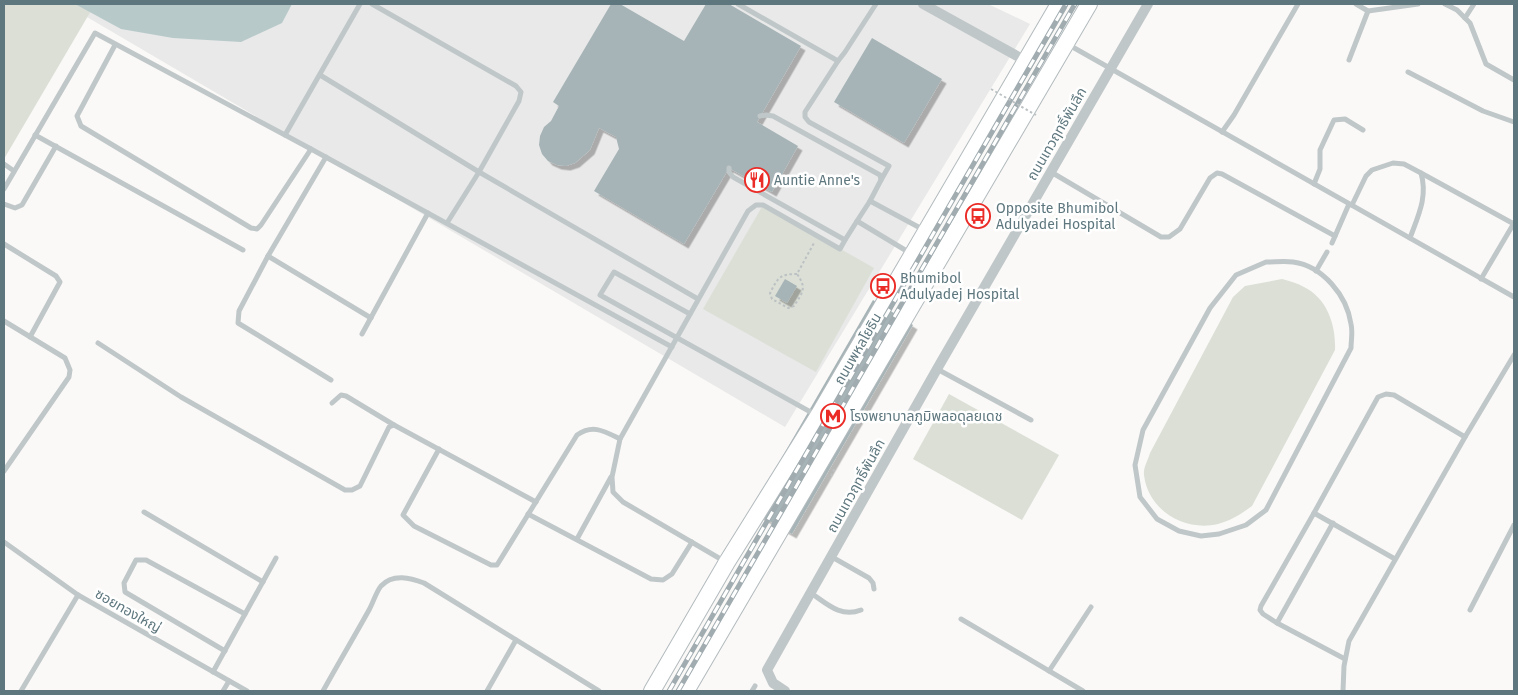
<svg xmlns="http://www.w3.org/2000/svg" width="1518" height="695" font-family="'Fira Sans','Noto Sans Thai',sans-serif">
<defs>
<filter id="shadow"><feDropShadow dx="4.5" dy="4.5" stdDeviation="0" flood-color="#0004"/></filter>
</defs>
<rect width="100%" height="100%" fill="#faf9f7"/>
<path fill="#e8e9e8" d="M 95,4 L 988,4 L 1030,24 L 785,427 L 87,17 Z"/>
<g fill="#dbdfd6">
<path d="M 4,4 L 95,4 L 4,159 Z"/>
<path d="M 763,205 L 874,268 L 816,372 L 703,309 Z"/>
<path d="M 1282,279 C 1289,281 1297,283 1304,287 C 1328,299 1336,326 1335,350 L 1252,506 C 1241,514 1232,520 1218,524 C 1184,532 1148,510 1144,475 C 1143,468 1148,460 1150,453 L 1233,297 L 1245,286 Z"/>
<path d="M 949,394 L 1059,455 L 1022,520 L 913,459 Z"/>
</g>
<path fill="#b8c9ca" d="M 75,4 L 292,4 L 282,23 L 241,42 L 173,38 L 121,29 Z"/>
<g fill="#a7b4b7" filter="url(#shadow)">
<path d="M 611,4 L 620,4 L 684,41 L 706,4 L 729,4 L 801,46 L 757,122 L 798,146 L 772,192 L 729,168 L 684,244 L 594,191 L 619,149 L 616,137 L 599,128 L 590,150 L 575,163 L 566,166 L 557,165 L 548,161 L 542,154 L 539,145 L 540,136 L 544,127 L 551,121 L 559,106 L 553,102 Z"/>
<path d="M 872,38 L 942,79 L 904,143 L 834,102 Z"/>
<path d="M 785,279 L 797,286 L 787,303 L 775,296 Z"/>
<path d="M 873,300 L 913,325 L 792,534 L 751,511 Z"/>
</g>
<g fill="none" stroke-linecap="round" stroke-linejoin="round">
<defs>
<g id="primary">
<path d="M 652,691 L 727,562 L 818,416 L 1059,4"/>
<path d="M 686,691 L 1089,4"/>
</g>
</defs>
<use href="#primary" stroke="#b3bbbe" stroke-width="18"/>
<g stroke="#bcc1c3" stroke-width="2" stroke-dasharray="2.5 2.5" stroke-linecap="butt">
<path d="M 797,274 C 779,274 778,278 770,293 L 772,299 L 788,308 L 794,306 C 803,292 807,288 797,274 L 814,243"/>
<path d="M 831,476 L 835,468"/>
</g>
<g stroke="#c0c7c9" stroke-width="5">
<path d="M 372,4 L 516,86 L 521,92 L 519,101 L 479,172 L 447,223"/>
<path d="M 738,4 L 838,61 L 845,52 L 876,4"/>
<path d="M 1356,4 L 1368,11 L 1418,4"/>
<path d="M 1445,4 L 1457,10 L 1470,23 L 1486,64 L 1514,80"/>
<path d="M 1465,18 L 1474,4"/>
<path d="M 115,45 L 77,116 L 81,126 L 251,228 L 257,229 L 261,225 L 311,149"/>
<path d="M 1069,45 L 1514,297"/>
<path d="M 1349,60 L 1368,11"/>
<path d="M 838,61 L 805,112 L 805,117 L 809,122 L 889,166 L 881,180"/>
<path d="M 1408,72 L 1483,111 L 1514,122"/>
<path d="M 320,75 L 479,172 L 698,299"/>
<path d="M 760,116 L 766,115 L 773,116 L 880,175 L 881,180 L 870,201 L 924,230"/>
<path d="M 1222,132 L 1234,115 L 1298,4"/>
<path d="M 35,135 L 243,250"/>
<path d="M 285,135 L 360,4"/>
<path d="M 326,157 L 268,256 L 239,311 L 238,323 L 331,380"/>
<path d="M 4,164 L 14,171"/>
<path d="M 729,168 L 729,172 L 733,177 L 845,240 L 857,221 L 910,253"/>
<path d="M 1051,172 L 1161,237 L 1169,237 L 1180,229 L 1210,178 L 1217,173 L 1222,174 L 1335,236"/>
<path d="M 1421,173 L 1514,224"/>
<path d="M 1314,184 L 1320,169 L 1320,150 L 1334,120 L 1345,119 L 1363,130"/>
<path d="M 4,189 L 95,33 L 311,149 L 672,347"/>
<path d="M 4,204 L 15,208 L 22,205 L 56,146"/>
<path d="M 1352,205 L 1366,176 L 1372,170 L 1393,163 L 1404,164 L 1421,173 C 1428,197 1418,216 1410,238"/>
<path d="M 857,221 L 870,201"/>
<path d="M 1332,243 L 1349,204"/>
<path d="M 4,244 L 56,276 L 60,282 L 30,337"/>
<path d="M 268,256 L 371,318"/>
<path d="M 1266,262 C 1275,262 1285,261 1293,262 C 1323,266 1347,296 1351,324 C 1353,332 1351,340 1351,348 L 1266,510 L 1246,525 L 1219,534 L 1201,536 L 1179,531 L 1157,519 L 1140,497 L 1135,465 L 1143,430 L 1210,308 L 1236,275 Z"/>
<path d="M 1316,271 L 1327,252"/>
<path d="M 1481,279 L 1514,223"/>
<path d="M 690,314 L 614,272 L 600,295 L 816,415"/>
<path d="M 4,321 L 65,358 L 70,370 L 69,377 L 4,471"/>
<path d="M 362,334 L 428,213"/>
<path d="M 98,343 L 181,397 L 345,490 L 352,490 L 360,486 L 389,427 L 394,425 L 536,502"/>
<path d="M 937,369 L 1031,420"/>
<path d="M 332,403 L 341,395 L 346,396 L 394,425"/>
<path d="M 439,449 L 403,515 L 414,526 L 491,565 L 497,565 L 577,435 C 593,424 604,431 620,439"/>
<path d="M 144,512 L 263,582"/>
<path d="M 528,514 L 651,579 L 663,580 L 672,574 L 692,542"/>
<path d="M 1333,523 L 1277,623 L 1345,659"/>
<path d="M 577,539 L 611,477"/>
<path d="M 4,542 L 78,595 L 247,691"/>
<path d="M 832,557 L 869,578 L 873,583 L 874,589"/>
<path d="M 1395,559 L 1314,513 L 1378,397 L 1386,394 L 1394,395 L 1465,437"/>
<path d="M 724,561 L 623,502 L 613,492 L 612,477 L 620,439 L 748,211 L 756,205 L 763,205 L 840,249 L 845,240"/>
<path d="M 811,593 C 827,604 841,618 861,610"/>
<path d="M 1470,610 L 1514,525"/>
<path d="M 961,619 L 1083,691"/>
<path d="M 1277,623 L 1263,614 L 1260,610 L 1261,606 L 1314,513"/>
<path d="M 225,651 L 125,592 L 124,583 L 136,560 L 146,560 L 245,614"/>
<path d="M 1049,671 L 1091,607"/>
<path d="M 213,672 L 276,558"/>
<path d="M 21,691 L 78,595"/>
<path d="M 223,691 L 229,681"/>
<path d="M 323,691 C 338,664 354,637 369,610 C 373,603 376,592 381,586 C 393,573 411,578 424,583 L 599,691"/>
<path d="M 487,691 L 516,640"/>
<path d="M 752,691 L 755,686"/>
<path d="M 1343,691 L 1344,666 L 1349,641 L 1465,437 L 1514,355"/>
</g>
<g stroke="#c0c7c9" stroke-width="10">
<path d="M 923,4 L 1026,61"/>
<path d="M 785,691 L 773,683 L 767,670 L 937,369 L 1148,4"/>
</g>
<use href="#primary" stroke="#fff" stroke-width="16"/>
<defs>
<g id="rail">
<path d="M 669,691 L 1066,4"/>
<path d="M 678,691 L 1075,4"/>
</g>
</defs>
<use href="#rail" stroke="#a1acb0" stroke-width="5"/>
<use href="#rail" stroke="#fff" stroke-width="3" stroke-dasharray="9" stroke-linecap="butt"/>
<path stroke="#bcc1c3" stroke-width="2" stroke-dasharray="2.5 2.5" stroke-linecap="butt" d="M 991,89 L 1036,115"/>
</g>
<defs>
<symbol id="restaurant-ring" viewBox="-11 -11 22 22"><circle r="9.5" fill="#fff" stroke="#eb2b26" stroke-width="1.5"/><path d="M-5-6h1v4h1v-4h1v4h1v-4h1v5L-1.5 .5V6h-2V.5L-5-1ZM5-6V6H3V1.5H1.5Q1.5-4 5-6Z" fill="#eb2b26"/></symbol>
<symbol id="bus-ring" viewBox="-11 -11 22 22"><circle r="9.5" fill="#fff" stroke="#eb2b26" stroke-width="1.5"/><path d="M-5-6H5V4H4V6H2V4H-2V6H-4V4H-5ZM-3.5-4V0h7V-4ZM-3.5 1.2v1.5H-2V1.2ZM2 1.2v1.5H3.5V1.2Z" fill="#eb2b26"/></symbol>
<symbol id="metro-ring" viewBox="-11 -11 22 22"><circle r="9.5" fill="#fff" stroke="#eb2b26" stroke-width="1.5"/><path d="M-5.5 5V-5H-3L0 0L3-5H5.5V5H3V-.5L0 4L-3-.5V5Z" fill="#eb2b26"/></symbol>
</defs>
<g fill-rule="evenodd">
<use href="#restaurant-ring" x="743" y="166" width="28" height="28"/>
<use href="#bus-ring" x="964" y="202" width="28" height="28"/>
<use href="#bus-ring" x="869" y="272" width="28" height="28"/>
<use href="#metro-ring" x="819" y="402" width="28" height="28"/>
</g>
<g text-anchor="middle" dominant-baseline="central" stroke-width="5" stroke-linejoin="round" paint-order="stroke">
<g font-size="14" fill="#5e777e" stroke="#fff">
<text transform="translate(1057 134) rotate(-60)">ถนนเทวฤทธิ์พันลึก</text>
<text transform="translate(858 349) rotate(-60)">ถนนพหลโยธิน</text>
<text transform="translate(856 486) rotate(-61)">ถนนเทวฤทธิ์พันลึก</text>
<text transform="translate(128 611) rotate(30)">ซอยทองใหญ่</text>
</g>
<g font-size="14" fill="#5e777e" stroke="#fff" text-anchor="start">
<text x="774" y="180">Auntie Anne's</text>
<text x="996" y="208">Opposite Bhumibol<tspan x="996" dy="16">Adulyadei Hospital</tspan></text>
<text x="900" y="278">Bhumibol<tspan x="900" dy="16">Adulyadej Hospital</tspan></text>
<text x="850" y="416">โรงพยาบาลภูมิพลอดุลยเดช</text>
</g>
</g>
<rect width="1518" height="695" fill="none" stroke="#5e777e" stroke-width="10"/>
</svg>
